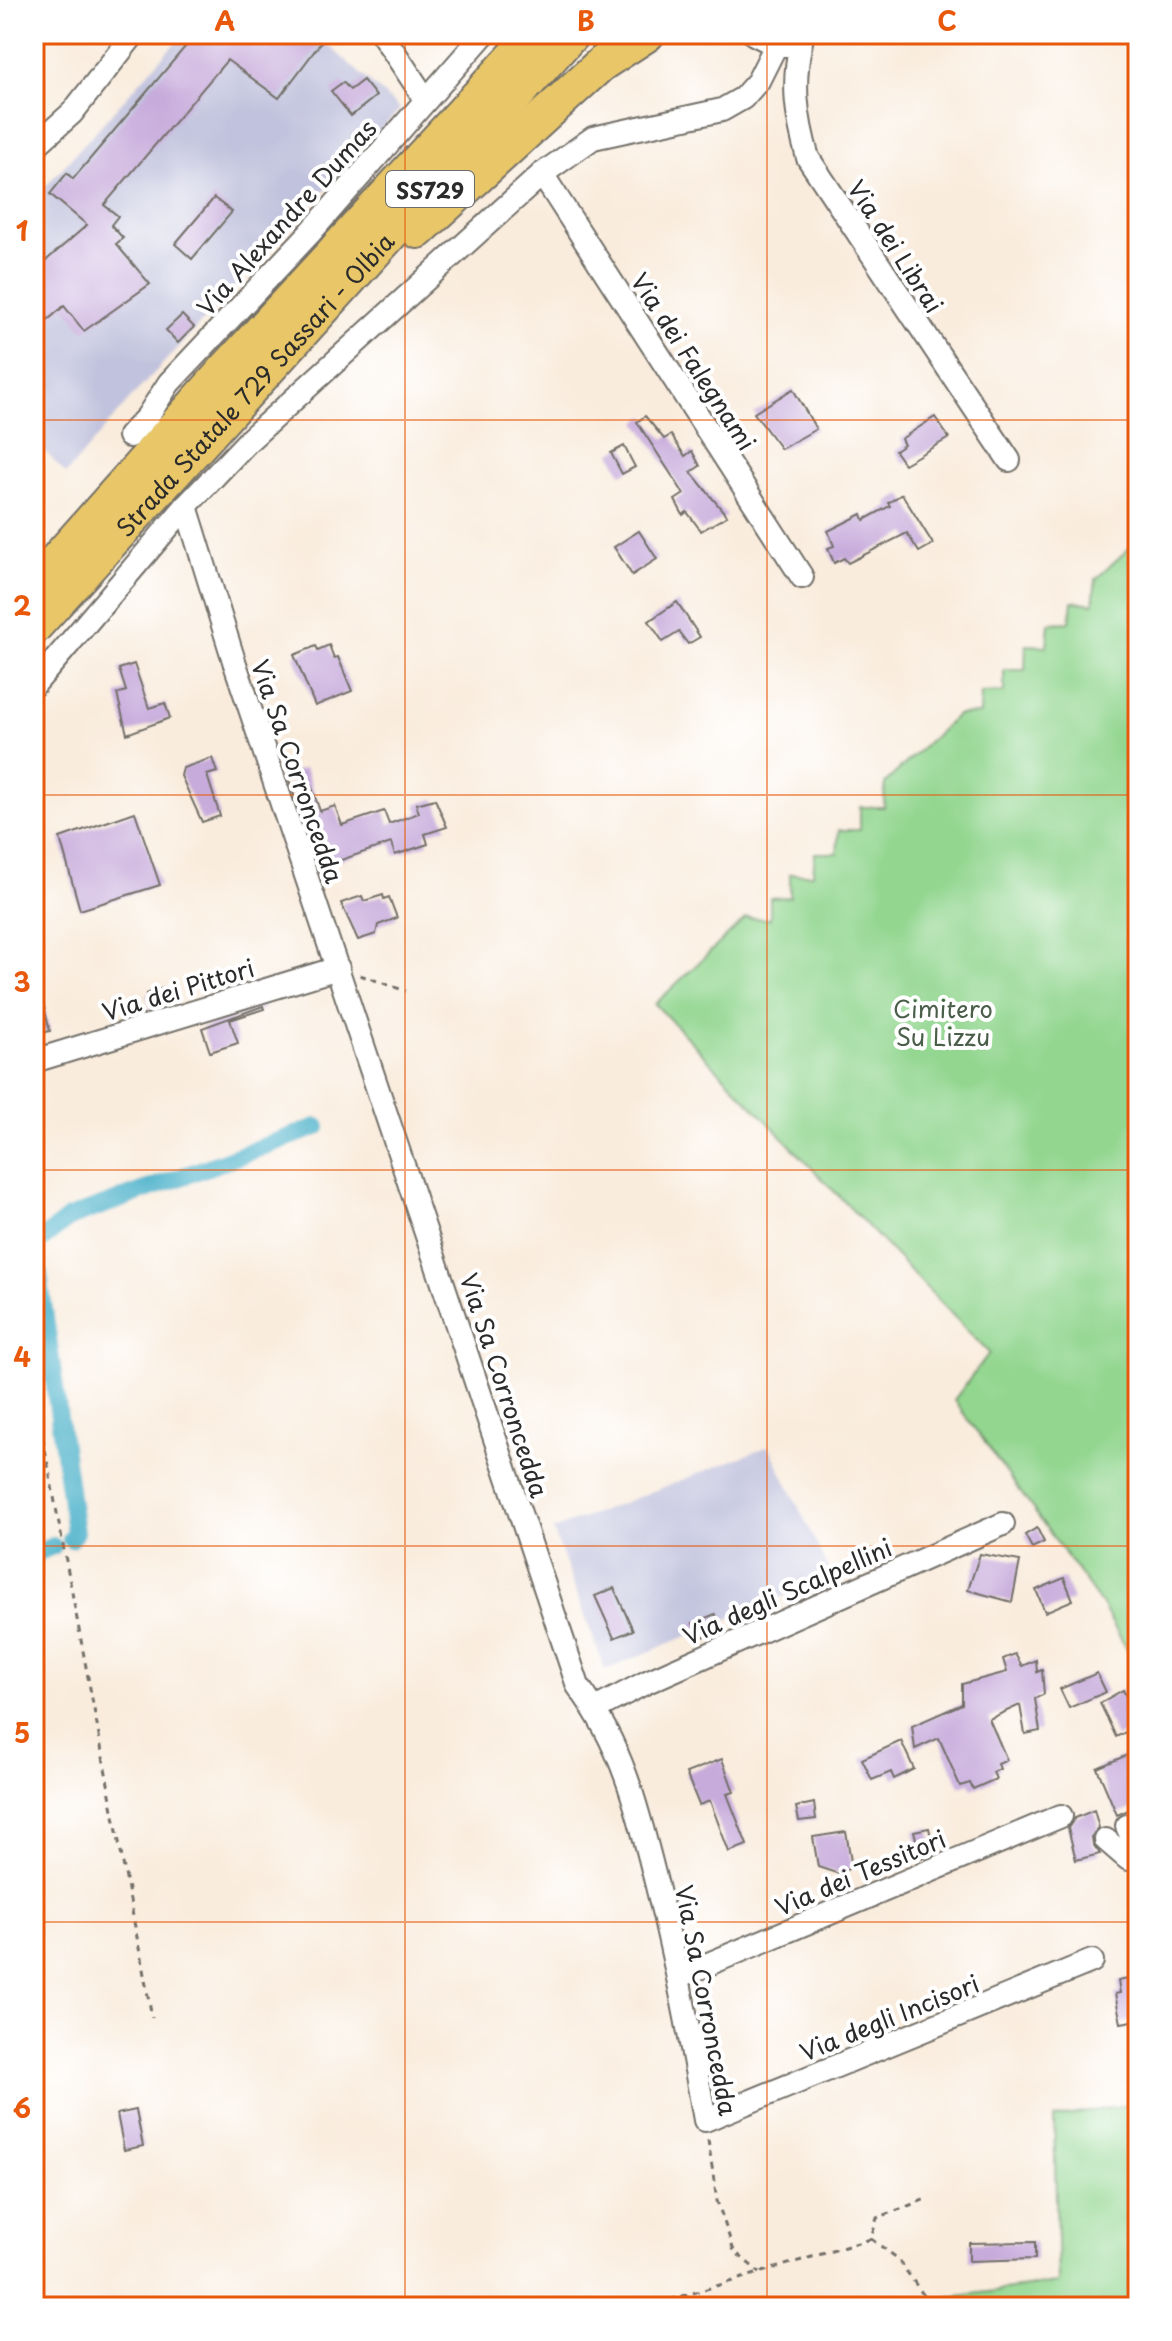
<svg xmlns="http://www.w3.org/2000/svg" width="1172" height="2341" font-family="'Playpen Sans',sans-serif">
<rect width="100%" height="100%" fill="#fff"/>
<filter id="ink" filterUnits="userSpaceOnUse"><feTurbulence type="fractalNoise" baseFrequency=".0125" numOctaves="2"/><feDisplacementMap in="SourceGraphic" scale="16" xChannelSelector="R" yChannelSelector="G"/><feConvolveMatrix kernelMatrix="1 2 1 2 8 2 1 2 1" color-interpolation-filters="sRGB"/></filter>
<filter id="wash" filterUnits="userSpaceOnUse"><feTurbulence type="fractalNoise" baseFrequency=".006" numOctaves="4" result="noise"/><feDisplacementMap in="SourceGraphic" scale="32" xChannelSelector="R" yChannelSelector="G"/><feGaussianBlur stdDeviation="1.8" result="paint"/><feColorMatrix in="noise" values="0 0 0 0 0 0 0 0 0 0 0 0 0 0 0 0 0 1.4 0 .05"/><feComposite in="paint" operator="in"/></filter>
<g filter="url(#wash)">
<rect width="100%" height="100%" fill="#f9ecdd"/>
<g fill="#c1c2dd">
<path d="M 183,34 L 316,34 L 400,109 L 130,399 L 66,474 L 34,440 L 34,192 L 47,185 Z"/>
<path d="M 769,1446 L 832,1576 L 605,1670 L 553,1530 Z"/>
</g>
<g fill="#92d68f" stroke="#5e805d" stroke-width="2">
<path d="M 1138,540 L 1138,1669 L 1102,1605 L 954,1400 L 989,1353 L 655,1004 L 746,918 L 770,919 L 770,898 L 790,897 L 790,874 L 813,874 L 815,853 L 837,853 L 839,830 L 860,830 L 860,807 L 884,807 L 885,783 L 957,715 L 980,714 L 981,693 L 1004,692 L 1004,670 L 1025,670 L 1026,645 L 1047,646 L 1049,623 L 1070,622 L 1072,601 L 1093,604 L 1096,579 Z"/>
<path d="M 1138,2103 L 1138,2307 L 952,2307 L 949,2297 L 1058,2283 L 1054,2118 Z"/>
</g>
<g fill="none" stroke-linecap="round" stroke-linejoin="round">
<g stroke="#4ab0c9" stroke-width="18">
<path d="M 71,1539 L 75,1532 L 35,1245 L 69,1218 L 317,1127"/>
<path d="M 34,1554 L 53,1546"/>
</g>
</g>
<g id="blocks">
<g fill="#c7abdb">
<path d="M 196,34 L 313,34 L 322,41 L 279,98 L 227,60 L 104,205 L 118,216 L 111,225 L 123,238 L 116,244 L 150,284 L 84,331 L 64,306 L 34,332 L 34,271 L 87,225 L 50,194 L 67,173 L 73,179 Z"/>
<path d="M 363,80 L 376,96 L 351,116 L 331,91 L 343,82 L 350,90 Z"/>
<path d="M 214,198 L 232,212 L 192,259 L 175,244 Z"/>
<path d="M 182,315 L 194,327 L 178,343 L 166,330 Z"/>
<path d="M 793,389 L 816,429 L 781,449 L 754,413 Z"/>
<path d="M 645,416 L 664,439 L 671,435 L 685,456 L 692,451 L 700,466 L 691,472 L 727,516 L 701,531 L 687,512 L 683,515 L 675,500 L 684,494 L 637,422 Z"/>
<path d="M 935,417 L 949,438 L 904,464 L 895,451 L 904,445 L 901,439 Z"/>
<path d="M 624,446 L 635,467 L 622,474 L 611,453 Z"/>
<path d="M 902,494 L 933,544 L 919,552 L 907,533 L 848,563 L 844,558 L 834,563 L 828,548 L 834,546 L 828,531 L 862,514 L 864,520 L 890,506 L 888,503 Z"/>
<path d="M 639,531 L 657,559 L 632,575 L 614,547 Z"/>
<path d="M 677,602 L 700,637 L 688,644 L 679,632 L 663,642 L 649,621 Z"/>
<path d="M 329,645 L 334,658 L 338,657 L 352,691 L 315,706 L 294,655 L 316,646 L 318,650 Z"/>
<path d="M 134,664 L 149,708 L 165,703 L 170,718 L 127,734 L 117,694 L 126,691 L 119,669 Z"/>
<path d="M 212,758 L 217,772 L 207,775 L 220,816 L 202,822 L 181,776 L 183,768 Z"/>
<path d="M 305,768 L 320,811 L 335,806 L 342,825 L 384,811 L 389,824 L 419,813 L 416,804 L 435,799 L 447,827 L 425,834 L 428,844 L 395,855 L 391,843 L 326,865 L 331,879 L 323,882 L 287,774 Z"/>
<path d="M 135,812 L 160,885 L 80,910 L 60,838 Z"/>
<path d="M 383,895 L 384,899 L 389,897 L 397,918 L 378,925 L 376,934 L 358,940 L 341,903 L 362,896 L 364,901 Z"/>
<path d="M 39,987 L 50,1031 L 34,1035 L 34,988 Z"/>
<path d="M 164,988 L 169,1003 L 151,1009 L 146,994 Z"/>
<path d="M 263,1006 L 264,1009 L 230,1020 L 238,1043 L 210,1052 L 202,1028 Z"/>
<path d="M 1037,1528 L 1044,1542 L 1032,1548 L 1025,1535 Z"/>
<path d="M 980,1554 L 1020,1561 L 1012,1602 L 968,1590 Z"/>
<path d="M 1064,1578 L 1073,1600 L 1045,1612 L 1036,1590 Z"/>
<path d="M 614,1588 L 633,1630 L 614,1638 L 595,1596 Z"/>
<path d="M 715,1614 L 722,1629 L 699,1639 L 693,1623 Z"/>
<path d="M 1015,1654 L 1022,1666 L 1036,1660 L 1037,1672 L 1042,1670 L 1044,1694 L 1035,1699 L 1040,1731 L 1025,1734 L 1020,1705 L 989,1719 L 1007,1760 L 998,1764 L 1000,1769 L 993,1772 L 996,1779 L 973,1789 L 970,1783 L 960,1786 L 939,1738 L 915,1749 L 912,1726 L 962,1704 L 962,1684 L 1007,1672 L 1003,1659 Z"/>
<path d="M 1097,1673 L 1106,1692 L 1069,1708 L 1060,1689 Z"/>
<path d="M 1123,1690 L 1131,1706 L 1138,1702 L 1138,1726 L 1116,1737 L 1100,1703 Z"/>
<path d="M 901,1741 L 914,1769 L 894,1779 L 891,1772 L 872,1780 L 862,1759 Z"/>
<path d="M 1134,1752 L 1138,1763 L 1138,1806 L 1117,1815 L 1097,1768 Z"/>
<path d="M 722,1759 L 734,1792 L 727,1794 L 747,1845 L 729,1852 L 710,1801 L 699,1805 L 686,1773 Z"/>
<path d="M 814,1803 L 816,1819 L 799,1821 L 796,1807 Z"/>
<path d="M 1094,1810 L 1099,1828 L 1092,1837 L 1093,1844 L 1100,1854 L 1076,1860 L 1068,1828 L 1075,1818 Z"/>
<path d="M 929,1828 L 935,1854 L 921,1858 L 914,1831 Z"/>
<path d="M 846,1832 L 852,1867 L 839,1874 L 818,1867 L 813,1837 Z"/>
<path d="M 1138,1977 L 1138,2020 L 1121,2023 L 1115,1994 L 1120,1993 L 1118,1981 Z"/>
<path d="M 136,2110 L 143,2146 L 124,2150 L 117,2114 Z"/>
<path d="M 1035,2242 L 1035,2259 L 969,2261 L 969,2243 Z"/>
</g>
</g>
</g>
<g filter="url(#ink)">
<use href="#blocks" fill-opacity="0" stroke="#736f69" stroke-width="2"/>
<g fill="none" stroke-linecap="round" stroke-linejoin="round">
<defs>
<g id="minor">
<path d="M 382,34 L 426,100"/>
<path d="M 754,34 L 776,45 L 790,45"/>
<path d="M 801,42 C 792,83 796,117 808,158 L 1009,460"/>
<path d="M 34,147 L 72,113 L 134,34"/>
<path d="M 542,174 L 802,577"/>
<path d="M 129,436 L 147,417 L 169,383 L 310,233 L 484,34"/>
<path d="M 186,506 L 234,661 L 578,1686 C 623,1746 638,1810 656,1882 C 676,1961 691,2040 705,2120 L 1092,1961"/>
<path d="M 34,685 L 186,506 L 249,440 L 542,174 L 593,138 L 722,110 L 743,98 L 758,81 L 776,45"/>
<path d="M 34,1061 L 338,968"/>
<path d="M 595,1709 L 647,1682 L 1003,1524"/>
<path d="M 1127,1826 L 1137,1849"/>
<path d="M 1106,1840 L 1128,1859"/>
<path d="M 680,1976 L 1061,1816"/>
</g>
<g id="highway">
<path d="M 418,231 L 601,64 L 647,34"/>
<path d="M 34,585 L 226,369 L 535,34"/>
<path id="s1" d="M 34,627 L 572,34"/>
</g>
</defs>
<use href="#minor" stroke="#736f69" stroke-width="26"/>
<use href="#highway" stroke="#736f69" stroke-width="38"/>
<g stroke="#736f69" stroke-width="3" stroke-dasharray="6 6" stroke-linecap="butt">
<path d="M 360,975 L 406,991"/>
<path d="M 34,1391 L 152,2017"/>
<path d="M 708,2140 L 717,2201 L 734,2251 L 760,2273"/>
<path d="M 871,2239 L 897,2258 L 932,2307"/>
<path d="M 647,2307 L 871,2239 L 877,2218 L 926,2199"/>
</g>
<use href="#minor" stroke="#fff" stroke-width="22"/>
<use href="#highway" stroke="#e9c769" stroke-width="34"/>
</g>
</g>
<path fill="none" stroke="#e8590c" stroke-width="2" stroke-opacity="0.55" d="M 405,34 L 405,2307M 767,34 L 767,2307M 34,420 L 1138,420M 34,795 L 1138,795M 34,1170 L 1138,1170M 34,1546 L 1138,1546M 34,1922 L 1138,1922"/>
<g text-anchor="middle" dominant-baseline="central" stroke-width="8" stroke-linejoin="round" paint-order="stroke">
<rect fill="#fff" stroke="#6b6b6b" stroke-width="2" x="386" y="171" width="88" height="36" rx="6"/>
<g font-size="22" font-weight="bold" fill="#2b2b2b">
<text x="430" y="189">SS729</text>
</g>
<g font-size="24" fill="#2b2b2b" stroke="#fff">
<text transform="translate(286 217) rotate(-48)">Via Alexandre Dumas</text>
<text transform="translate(896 246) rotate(57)">Via dei Librai</text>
<text transform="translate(694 361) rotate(57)">Via dei Falegnami</text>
<text stroke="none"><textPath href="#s1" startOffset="328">Strada Statale 729 Sassari - Olbia</textPath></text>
<text transform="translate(298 771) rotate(71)">Via Sa Corroncedda</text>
<text transform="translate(178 989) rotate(-17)">Via dei Pittori</text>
<text transform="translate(505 1385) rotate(72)">Via Sa Corroncedda</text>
<text transform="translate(787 1591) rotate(-24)">Via degli Scalpellini</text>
<text transform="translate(860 1872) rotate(-23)">Via dei Tessitori</text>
<text transform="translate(707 2000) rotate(79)">Via Sa Corroncedda</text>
<text transform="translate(889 2017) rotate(-22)">Via degli Incisori</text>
</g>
<g font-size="24" fill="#4a5e49" stroke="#fff">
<text x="943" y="1008">Cimitero<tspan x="943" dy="28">Su Lizzu</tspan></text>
</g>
</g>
<rect width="1172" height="2341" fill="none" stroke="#fff" stroke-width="88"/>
<rect x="44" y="44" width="1084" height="2253" fill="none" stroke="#e8590c" stroke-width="3"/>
<g font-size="26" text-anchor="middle" font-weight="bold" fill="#e8590c">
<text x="225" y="31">A</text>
<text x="586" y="31">B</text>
<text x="947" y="31">C</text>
<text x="22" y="241">1</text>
<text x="22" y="616">2</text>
<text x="22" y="992">3</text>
<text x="22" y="1367">4</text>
<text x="22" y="1743">5</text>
<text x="22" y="2118">6</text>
</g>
</svg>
